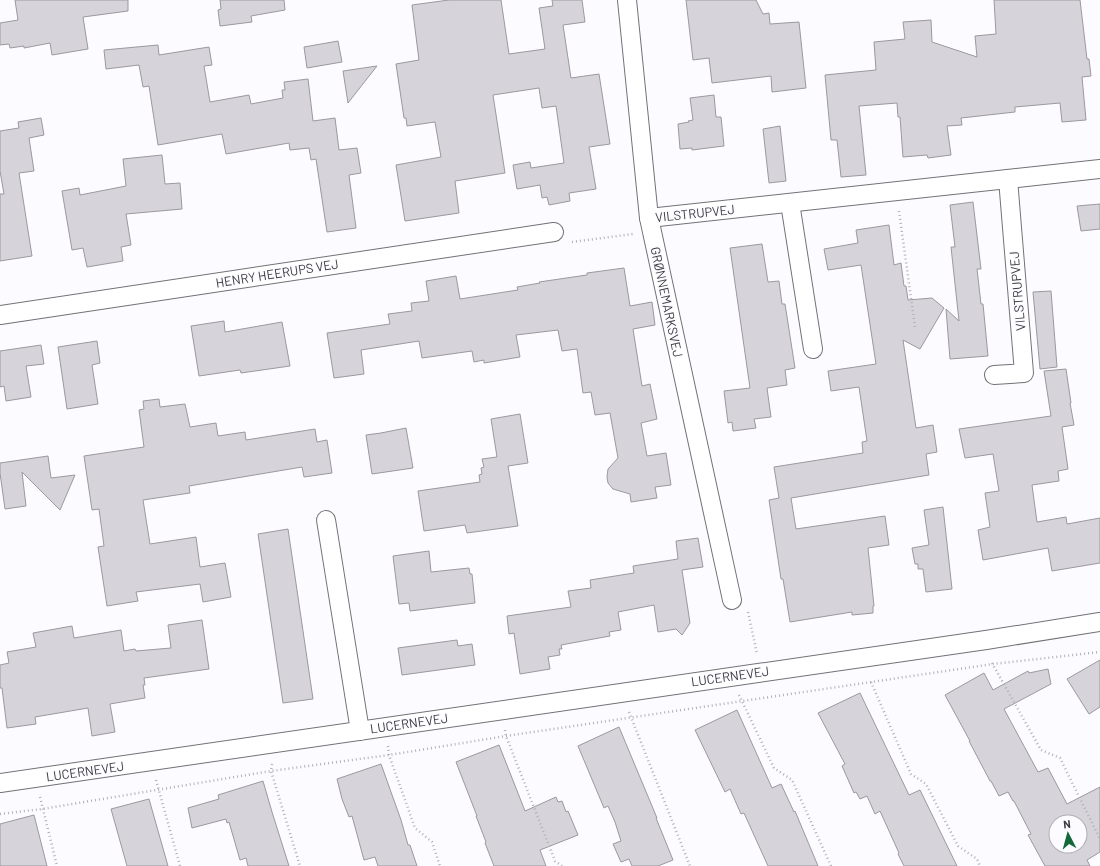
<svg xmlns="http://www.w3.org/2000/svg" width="1100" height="866" font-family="Barlow,sans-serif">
<rect width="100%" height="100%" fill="#fcfbff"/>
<g fill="#d6d4da" stroke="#9b999e" fill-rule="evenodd">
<path d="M 15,0 L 128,0 L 128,11 L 83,17 L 88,49 L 52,55 L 50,43 L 24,48 L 24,46 L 10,48 L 9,44 L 0,45 L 0,23 L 18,20 Z"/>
<path d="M 220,0 L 284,0 L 285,10 L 251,16 L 252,22 L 220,26 L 218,10 L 221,9 Z"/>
<path d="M 449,0 L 501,0 L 509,54 L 545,49 L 539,8 L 553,6 L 552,0 L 582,0 L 585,22 L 563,25 L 571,78 L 599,74 L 610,144 L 589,147 L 596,189 L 569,193 L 570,201 L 549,205 L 547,197 L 542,198 L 540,185 L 517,189 L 513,165 L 530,162 L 531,168 L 564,163 L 556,106 L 542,108 L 539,88 L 493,95 L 505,173 L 455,181 L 459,213 L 405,221 L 396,165 L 441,157 L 435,122 L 407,126 L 406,118 L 404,118 L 396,64 L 419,60 L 412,5 Z"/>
<path d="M 686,0 L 756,0 L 763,14 L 769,13 L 770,24 L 799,22 L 806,88 L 772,92 L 771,76 L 712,83 L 709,58 L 693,60 Z"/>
<path d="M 994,0 L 1080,0 L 1087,59 L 1089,59 L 1091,76 L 1082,77 L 1086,120 L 1062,122 L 1060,103 L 1015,107 L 1015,112 L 961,118 L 962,125 L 947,126 L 951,155 L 928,158 L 927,155 L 903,157 L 900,117 L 898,117 L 897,103 L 859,106 L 866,175 L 841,177 L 837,140 L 831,140 L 825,75 L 876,70 L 874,42 L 905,39 L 903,22 L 931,20 L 932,42 L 977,57 L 975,36 L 996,34 Z"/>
<path d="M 338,41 L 342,62 L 307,68 L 304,47 Z"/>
<path d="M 158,45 L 159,55 L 209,47 L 212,65 L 204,66 L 210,102 L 249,95 L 251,104 L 283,98 L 282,90 L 285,90 L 284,82 L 308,79 L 313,121 L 335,118 L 339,150 L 357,148 L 361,173 L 349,175 L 356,228 L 327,232 L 316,159 L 311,160 L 309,148 L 290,150 L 289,143 L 226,154 L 222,134 L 158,145 L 149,86 L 143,87 L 139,65 L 106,69 L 104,50 Z"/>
<path d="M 377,66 L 348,103 L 343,71 Z"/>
<path d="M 714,95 L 716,117 L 721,117 L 724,146 L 692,150 L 692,148 L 680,149 L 678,124 L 689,122 L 688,121 L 693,120 L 690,98 Z"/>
<path d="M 41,118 L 44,135 L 29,138 L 34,171 L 19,173 L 32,256 L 0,261 L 0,194 L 4,194 L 0,171 L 0,131 L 19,128 L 18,122 Z"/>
<path d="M 780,126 L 786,181 L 769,183 L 763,129 Z"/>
<path d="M 162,155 L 165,184 L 180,183 L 182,209 L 126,214 L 131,245 L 121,247 L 123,261 L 87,267 L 83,248 L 72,250 L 62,191 L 79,188 L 80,195 L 126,186 L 123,159 Z"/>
<path d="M 973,202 L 981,269 L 977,269 L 981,304 L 983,304 L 988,356 L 950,359 L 946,309 L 959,321 L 951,247 L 955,247 L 950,205 Z"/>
<path d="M 1100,204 L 1100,229 L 1081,231 L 1077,206 Z"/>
<path d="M 889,225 L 894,265 L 901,263 L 904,286 L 906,286 L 908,300 L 932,298 L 944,308 L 920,349 L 903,340 L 916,428 L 933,425 L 937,452 L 926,454 L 929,475 L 791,498 L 796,529 L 885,516 L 889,545 L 868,548 L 874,606 L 873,606 L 873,613 L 852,615 L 852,612 L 790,622 L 783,579 L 781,579 L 769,500 L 779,498 L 774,467 L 863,453 L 862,442 L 867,441 L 859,387 L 831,391 L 828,371 L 876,364 L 861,265 L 828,270 L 824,249 L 858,243 L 856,230 Z"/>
<path d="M 762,244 L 768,282 L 779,281 L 782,304 L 785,304 L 795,368 L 785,370 L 787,385 L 767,388 L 771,417 L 754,419 L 756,428 L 733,431 L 732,422 L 728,423 L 724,391 L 750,388 L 730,248 Z"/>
<path d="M 624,268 L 630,306 L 652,302 L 655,325 L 633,329 L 642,386 L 650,384 L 657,419 L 641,423 L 647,456 L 666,453 L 671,485 L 655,487 L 657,498 L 631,502 L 630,494 L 613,489 L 608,483 L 607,477 L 608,469 L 618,458 L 610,413 L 595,415 L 591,392 L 583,393 L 577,349 L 562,351 L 558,330 L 516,335 L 520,357 L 484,363 L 484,360 L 474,362 L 472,351 L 422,358 L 419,341 L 361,350 L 364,374 L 334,378 L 327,333 L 390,324 L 388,314 L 412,311 L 411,303 L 429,301 L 426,281 L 456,276 L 460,299 L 518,290 L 517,287 L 540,283 L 539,282 L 587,275 L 587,273 Z"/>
<path d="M 1051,291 L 1057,367 L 1040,369 L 1033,292 Z"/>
<path d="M 224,321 L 225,332 L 282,322 L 290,366 L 241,373 L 240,370 L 199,376 L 191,326 Z"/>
<path d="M 97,341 L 100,363 L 92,365 L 98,404 L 67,409 L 58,347 Z"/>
<path d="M 41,345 L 44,364 L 26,366 L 31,397 L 6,401 L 4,386 L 0,387 L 0,351 Z"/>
<path d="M 1066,369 L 1071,403 L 1070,403 L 1074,425 L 1062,427 L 1068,469 L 1058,471 L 1059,481 L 1032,485 L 1037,522 L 1066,517 L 1067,524 L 1100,518 L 1100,563 L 1052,571 L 1048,548 L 983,560 L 978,530 L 990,527 L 985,493 L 999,491 L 993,454 L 965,458 L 959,429 L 1051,416 L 1044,371 Z"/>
<path d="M 159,399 L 160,407 L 185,404 L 190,427 L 216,423 L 218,436 L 245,432 L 246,440 L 315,429 L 317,442 L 327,440 L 332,473 L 304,477 L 302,467 L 189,486 L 190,493 L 143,500 L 150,544 L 196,537 L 200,567 L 225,563 L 231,597 L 203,602 L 200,584 L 136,592 L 138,601 L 107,606 L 98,547 L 104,546 L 99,509 L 92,510 L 84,456 L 144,447 L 139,410 L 144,409 L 143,401 Z"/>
<path d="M 520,414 L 528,463 L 508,466 L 518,526 L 467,533 L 465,525 L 424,531 L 418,491 L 480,482 L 479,475 L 482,474 L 481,468 L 484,467 L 482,459 L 497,457 L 491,419 Z"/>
<path d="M 406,428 L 413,468 L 372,474 L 366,435 L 381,433 Z"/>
<path d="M 48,456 L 51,478 L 75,475 L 60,510 L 22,472 L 26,506 L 5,509 L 0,473 L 0,463 Z"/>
<path d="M 943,507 L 952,589 L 926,592 L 923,569 L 918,569 L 918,564 L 915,564 L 912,548 L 929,545 L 924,510 Z"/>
<path d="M 288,529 L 313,699 L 283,703 L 258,534 Z"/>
<path d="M 698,538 L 703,567 L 682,570 L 690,623 L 682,635 L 676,629 L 658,632 L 654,605 L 618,612 L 621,630 L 609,632 L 610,636 L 561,645 L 562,649 L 559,649 L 560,655 L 548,657 L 550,669 L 520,674 L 514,633 L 509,634 L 507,616 L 571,607 L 568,591 L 591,588 L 590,580 L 634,573 L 633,566 L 678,559 L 676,541 Z"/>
<path d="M 429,551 L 431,572 L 469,568 L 470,574 L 472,574 L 475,603 L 410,611 L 409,603 L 399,604 L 393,556 Z"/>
<path d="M 202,620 L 209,669 L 144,678 L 145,685 L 143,685 L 145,698 L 110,704 L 115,732 L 92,736 L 88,708 L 35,717 L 36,724 L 7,728 L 2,688 L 0,688 L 0,665 L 9,663 L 7,652 L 36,647 L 33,633 L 72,626 L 74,638 L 121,630 L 124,651 L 135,649 L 136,651 L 171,648 L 168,625 Z"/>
<path d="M 457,640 L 458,646 L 472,644 L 475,665 L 402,675 L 398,648 Z"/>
<path d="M 1100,660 L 1100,707 L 1089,714 L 1067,679 Z"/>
<path d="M 1048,669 L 1051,684 L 1004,709 L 1038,772 L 1048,768 L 1067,804 L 1100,787 L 1100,852 L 1087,860 L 1090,866 L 1045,866 L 1028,835 L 1031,834 L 1014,801 L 1013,801 L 1008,792 L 999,796 L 991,781 L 990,781 L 969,741 L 970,741 L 945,695 L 984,673 L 993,690 L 1028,671 L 1029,673 ZM 1056,822 L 1080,822 L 1080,846 L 1056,846 Z"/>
<path d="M 860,693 L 909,795 L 920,790 L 957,866 L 904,866 L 898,854 L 899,853 L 880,811 L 875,814 L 867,796 L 860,799 L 856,792 L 854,793 L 842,766 L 845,764 L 818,713 Z"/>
<path d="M 737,710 L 772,788 L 781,784 L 794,812 L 795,811 L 818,866 L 768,866 L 744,813 L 741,814 L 730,789 L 725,792 L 695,730 Z"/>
<path d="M 619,727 L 657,818 L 656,818 L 673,860 L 658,866 L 632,866 L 629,859 L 621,862 L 613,844 L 621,841 L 615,822 L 608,806 L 604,808 L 578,746 Z"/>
<path d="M 499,745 L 525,811 L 556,797 L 558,802 L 562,801 L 566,812 L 568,811 L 578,835 L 540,850 L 546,866 L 494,866 L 485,843 L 486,842 L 476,816 L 477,816 L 456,762 Z"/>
<path d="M 381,764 L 401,820 L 408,845 L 410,845 L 417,866 L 378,866 L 375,857 L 364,860 L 352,816 L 349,817 L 342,799 L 337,779 Z"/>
<path d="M 263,781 L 272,812 L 289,866 L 248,866 L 246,858 L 240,860 L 229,822 L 227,823 L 226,819 L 192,828 L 188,808 L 219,799 L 218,795 Z"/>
<path d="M 149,799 L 168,866 L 127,866 L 111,809 Z"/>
<path d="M 34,815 L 47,866 L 0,866 L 0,824 Z"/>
</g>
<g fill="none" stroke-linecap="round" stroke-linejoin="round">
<defs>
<g id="minor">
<path d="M 627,0 L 649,218 L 732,600"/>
<path d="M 790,203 L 813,349"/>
<path d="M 649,218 L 1100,169"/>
<path d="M 0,315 L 554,232"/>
<path d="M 994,375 L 1024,373 L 1008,179"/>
<path d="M 326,520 L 360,731"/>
<path d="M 0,783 L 986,640 L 1100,622"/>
</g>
</defs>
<use href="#minor" stroke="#737176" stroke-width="20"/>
<g stroke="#b1b0b4" stroke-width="2.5" stroke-dasharray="1 3" stroke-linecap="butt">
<path d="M 899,211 L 915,327"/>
<path d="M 572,242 L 633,234"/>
<path d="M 748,612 L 757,654"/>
<path d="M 992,663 L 1041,750 L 1060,758 L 1100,839"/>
<path d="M 871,682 L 911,774 L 926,784 L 958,846 L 977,859 L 980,866"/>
<path d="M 739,695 L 774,768 L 792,780 L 831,866"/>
<path d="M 629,712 L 690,866"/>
<path d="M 505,730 L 506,736 L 555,861 L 562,866"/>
<path d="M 388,746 L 389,755 L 415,828 L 432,842 L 440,866"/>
<path d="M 272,764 L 271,771 L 300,866"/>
<path d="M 156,780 L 180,866"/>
<path d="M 40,797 L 57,866"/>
<path d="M 0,814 L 42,809 L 271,771 L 389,755 L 506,736 L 993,664 L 1100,652"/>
</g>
<use href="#minor" stroke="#fff" stroke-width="18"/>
</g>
<g text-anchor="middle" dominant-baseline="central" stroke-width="3" stroke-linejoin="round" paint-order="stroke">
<g font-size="13" fill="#3b3a3c" stroke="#fcfbff">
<text transform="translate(695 213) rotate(-6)">VILSTRUPVEJ</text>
<text transform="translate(277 273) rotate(-9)">HENRY HEERUPS VEJ</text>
<text transform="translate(1017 291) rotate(-95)">VILSTRUPVEJ</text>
<text transform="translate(667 302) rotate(78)">GRØNNEMARKSVEJ</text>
<text transform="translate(730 676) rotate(-8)">LUCERNEVEJ</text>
<text transform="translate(409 723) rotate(-8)">LUCERNEVEJ</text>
<text transform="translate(85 771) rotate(-8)">LUCERNEVEJ</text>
</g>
</g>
<g transform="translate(1068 834) rotate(354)"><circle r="19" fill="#fcfbff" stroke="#afaeb1"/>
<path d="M0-3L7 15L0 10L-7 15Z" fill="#14693b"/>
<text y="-6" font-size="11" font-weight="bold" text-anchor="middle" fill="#3b3a3c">N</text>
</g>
</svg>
